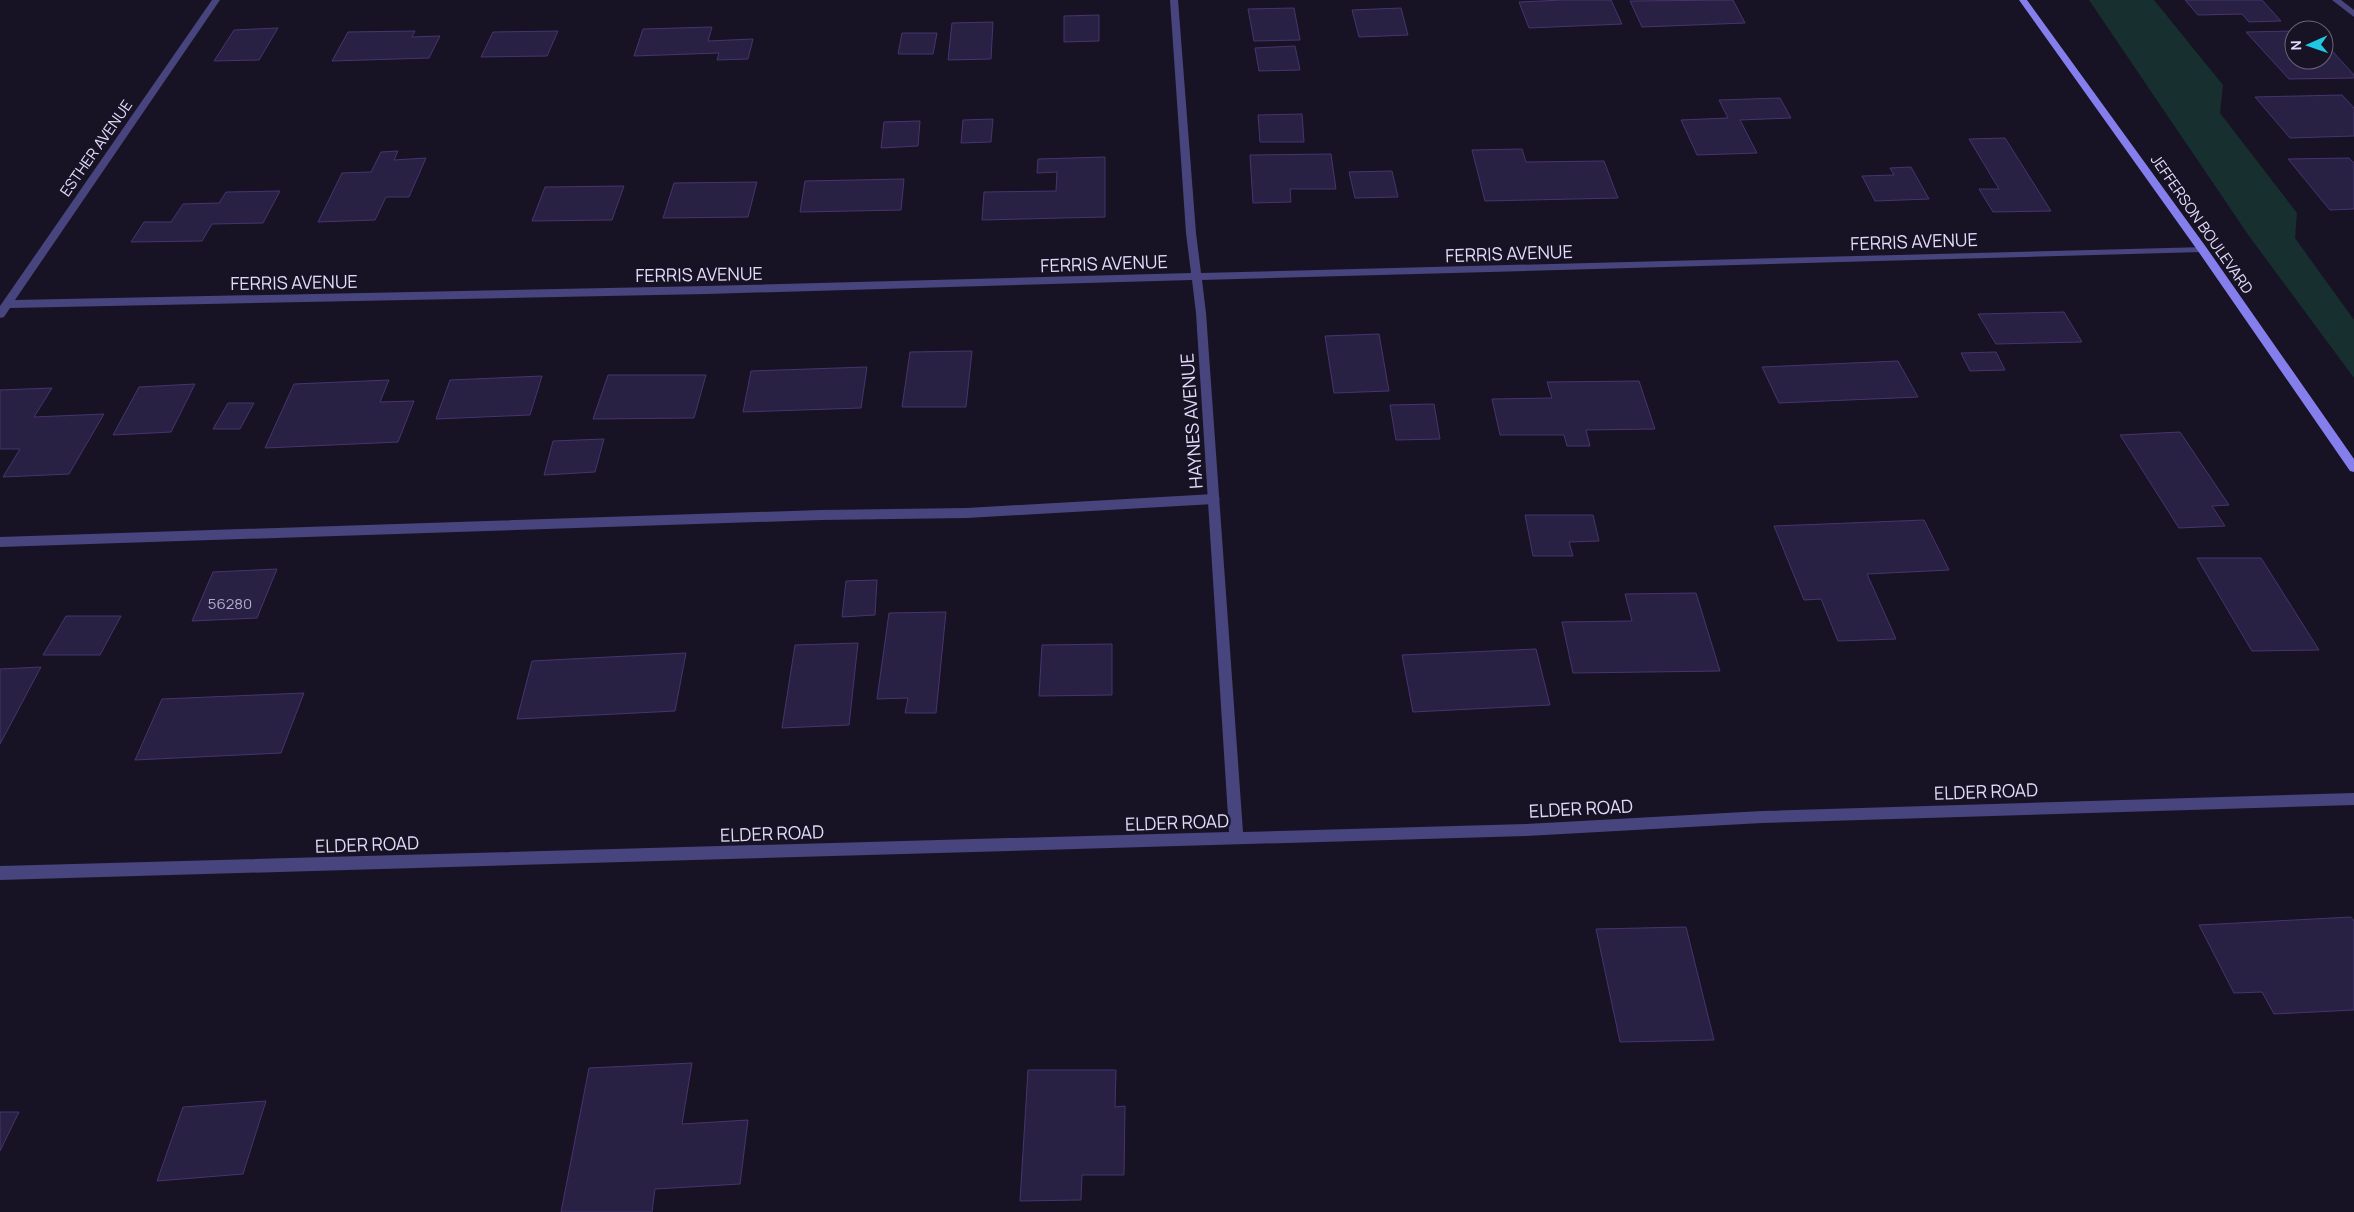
<svg xmlns="http://www.w3.org/2000/svg" width="2354" height="1212" font-family="Manrope,sans-serif">
<rect width="100%" height="100%" fill="#171325"/>
<path fill="#172f2e" d="M 2089,0 L 2154,0 L 2223,85 L 2220,113 L 2297,213 L 2295,238 L 2354,320 L 2354,378 L 2249,236 Z"/>
<g fill="#292144" stroke="#43366d">
<path d="M 1563,0 L 1611,0 L 1622,24 L 1529,28 L 1519,2 Z"/>
<path d="M 1733,0 L 1745,23 L 1642,27 L 1630,1 Z"/>
<path d="M 2185,0 L 2262,0 L 2281,21 L 2249,22 L 2242,14 L 2198,15 Z"/>
<path d="M 1294,8 L 1300,40 L 1254,41 L 1248,9 Z"/>
<path d="M 1401,8 L 1408,35 L 1359,37 L 1352,10 Z"/>
<path d="M 1099,15 L 1099,41 L 1064,42 L 1064,16 Z"/>
<path d="M 993,22 L 991,59 L 948,60 L 952,23 Z"/>
<path d="M 712,27 L 708,41 L 753,39 L 748,59 L 717,60 L 719,53 L 634,56 L 643,29 Z"/>
<path d="M 278,28 L 259,60 L 214,61 L 234,30 Z"/>
<path d="M 415,31 L 412,37 L 440,36 L 429,58 L 332,61 L 348,32 Z"/>
<path d="M 558,31 L 547,56 L 481,57 L 493,32 Z"/>
<path d="M 2294,31 L 2294,60 L 2324,60 L 2324,42 L 2354,75 L 2354,78 L 2289,79 L 2246,32 Z"/>
<path d="M 902,33 L 937,33 L 933,54 L 898,54 Z"/>
<path d="M 1295,46 L 1300,70 L 1259,71 L 1255,48 Z"/>
<path d="M 2342,95 L 2354,108 L 2354,136 L 2290,138 L 2255,97 Z"/>
<path d="M 1780,98 L 1791,118 L 1740,120 L 1757,153 L 1697,155 L 1681,120 L 1728,118 L 1719,100 Z"/>
<path d="M 1302,114 L 1304,142 L 1260,142 L 1258,115 Z"/>
<path d="M 993,119 L 991,142 L 961,143 L 963,120 Z"/>
<path d="M 920,121 L 918,146 L 881,148 L 884,122 Z"/>
<path d="M 2005,138 L 2051,211 L 1993,212 L 1979,189 L 1999,189 L 1969,139 Z"/>
<path d="M 1522,149 L 1526,162 L 1604,161 L 1618,198 L 1485,201 L 1472,150 Z"/>
<path d="M 398,151 L 394,160 L 426,158 L 409,197 L 386,197 L 375,220 L 318,222 L 342,173 L 371,172 L 381,152 Z"/>
<path d="M 1331,154 L 1336,189 L 1290,189 L 1291,202 L 1253,203 L 1250,155 Z"/>
<path d="M 1105,157 L 1105,217 L 982,220 L 984,192 L 1056,191 L 1057,172 L 1037,173 L 1038,159 Z"/>
<path d="M 2349,158 L 2354,163 L 2354,209 L 2330,210 L 2288,159 Z"/>
<path d="M 1911,167 L 1929,199 L 1875,201 L 1862,176 L 1894,175 L 1890,168 Z"/>
<path d="M 1392,171 L 1398,197 L 1355,198 L 1349,172 Z"/>
<path d="M 904,179 L 901,210 L 800,212 L 805,181 Z"/>
<path d="M 757,182 L 748,217 L 663,218 L 674,183 Z"/>
<path d="M 624,186 L 612,220 L 532,221 L 545,187 Z"/>
<path d="M 280,191 L 263,223 L 212,224 L 202,241 L 131,242 L 144,222 L 171,222 L 183,204 L 219,203 L 226,192 Z"/>
<path d="M 2064,312 L 2082,342 L 1996,344 L 1978,314 Z"/>
<path d="M 1379,334 L 1389,391 L 1334,393 L 1325,336 Z"/>
<path d="M 972,351 L 966,407 L 902,407 L 910,352 Z"/>
<path d="M 1996,352 L 2005,370 L 1970,371 L 1961,353 Z"/>
<path d="M 1898,361 L 1918,397 L 1779,403 L 1762,367 Z"/>
<path d="M 867,367 L 861,408 L 743,412 L 751,371 Z"/>
<path d="M 608,375 L 706,375 L 694,418 L 593,419 Z"/>
<path d="M 542,376 L 530,415 L 436,419 L 450,380 Z"/>
<path d="M 389,380 L 380,402 L 414,401 L 398,442 L 265,448 L 294,384 Z"/>
<path d="M 1639,381 L 1655,429 L 1586,430 L 1590,446 L 1567,446 L 1564,435 L 1500,435 L 1492,399 L 1552,398 L 1547,382 Z"/>
<path d="M 195,384 L 171,432 L 113,435 L 139,387 Z"/>
<path d="M 52,388 L 34,417 L 104,414 L 69,474 L 3,477 L 20,449 L 0,449 L 0,390 Z"/>
<path d="M 228,403 L 254,403 L 240,429 L 213,429 Z"/>
<path d="M 1434,404 L 1440,439 L 1396,440 L 1390,405 Z"/>
<path d="M 2180,432 L 2229,505 L 2212,506 L 2225,526 L 2179,528 L 2120,435 Z"/>
<path d="M 604,439 L 595,472 L 544,475 L 553,441 Z"/>
<path d="M 1525,515 L 1593,515 L 1599,541 L 1569,542 L 1573,556 L 1533,556 Z"/>
<path d="M 1924,520 L 1949,570 L 1867,574 L 1896,639 L 1838,641 L 1821,599 L 1804,600 L 1774,526 Z"/>
<path d="M 2197,558 L 2261,558 L 2319,650 L 2252,651 Z"/>
<path d="M 277,569 L 257,618 L 192,621 L 213,572 Z"/>
<path d="M 877,580 L 875,615 L 842,617 L 846,581 Z"/>
<path d="M 1696,593 L 1720,671 L 1573,673 L 1562,622 L 1632,621 L 1625,594 Z"/>
<path d="M 946,612 L 936,713 L 905,713 L 908,698 L 877,699 L 889,613 Z"/>
<path d="M 66,616 L 121,616 L 100,655 L 43,655 Z"/>
<path d="M 858,643 L 849,725 L 782,728 L 795,645 Z"/>
<path d="M 1112,644 L 1112,695 L 1039,696 L 1042,645 Z"/>
<path d="M 1536,649 L 1550,705 L 1413,712 L 1402,655 Z"/>
<path d="M 686,653 L 675,711 L 517,719 L 532,661 Z"/>
<path d="M 41,667 L 0,744 L 0,669 Z"/>
<path d="M 304,693 L 281,753 L 135,760 L 162,699 Z"/>
<path d="M 2351,917 L 2354,921 L 2354,1010 L 2274,1014 L 2262,992 L 2234,993 L 2199,925 Z"/>
<path d="M 1686,927 L 1714,1040 L 1620,1042 L 1596,929 Z"/>
<path d="M 692,1063 L 682,1124 L 748,1120 L 740,1184 L 655,1189 L 652,1212 L 561,1212 L 589,1068 Z"/>
<path d="M 1028,1070 L 1116,1070 L 1115,1107 L 1125,1106 L 1124,1175 L 1082,1175 L 1081,1200 L 1020,1201 Z"/>
<path d="M 266,1101 L 243,1174 L 157,1181 L 183,1107 Z"/>
<path d="M 0,1112 L 19,1112 L 0,1151 Z"/>
</g>
<g fill="none" stroke-linecap="round" stroke-linejoin="round">
<path fill="#48447e" fill-rule="evenodd" d="M 1214,494 L 1220,499 L 1214,504 L 967,518 L 821,520 L 0,547 L 0,537 L 821,510 L 967,508 Z"/>
<g fill="#48447e" fill-rule="evenodd">
<path d="M 212,0 L 220,0 L 15,300 L 706,286 L 1191,273 L 1186,233 L 1170,0 L 1178,0 L 1196,233 L 1201,273 L 2206,247 L 2206,251 L 2202,252 L 1202,280 L 1206,313 L 1243,832 L 1526,824 L 1762,811 L 2354,793 L 2354,805 L 1762,823 L 1526,836 L 0,880 L 0,866 L 1229,832 L 1196,313 L 1192,280 L 706,294 L 10,308 L 4,317 L 0,318 L 0,306 Z"/>
<path d="M 2332,0 L 2341,0 L 2354,10 L 2354,17 Z"/>
</g>
<path fill="#857fee" fill-rule="evenodd" d="M 2019,0 L 2027,0 L 2206,247 L 2354,459 L 2354,472 L 2350,471 L 2198,251 Z"/>
</g>
<g text-anchor="middle" dominant-baseline="central" stroke-width="5" stroke-linejoin="round" paint-order="stroke">
<g font-size="15" fill="#e0dcfa" stroke="#171325">
<text transform="translate(96 148) rotate(-55)">ESTHER AVENUE</text>
<text transform="translate(2202 224) rotate(55)">JEFFERSON BOULEVARD</text>
</g>
<g font-size="15" fill="#b2adcc">
<text x="230" y="603">56280</text>
</g>
<g font-size="18" fill="#e0dcfa" stroke="#171325">
<text transform="translate(1914 241) rotate(-2)">FERRIS AVENUE</text>
<text transform="translate(1509 253) rotate(-2)">FERRIS AVENUE</text>
<text transform="translate(1104 263) rotate(-2)">FERRIS AVENUE</text>
<text transform="translate(699 274) rotate(-1)">FERRIS AVENUE</text>
<text transform="translate(294 282) rotate(-1)">FERRIS AVENUE</text>
<text transform="translate(1191 421) rotate(-94)">HAYNES AVENUE</text>
<text transform="translate(1986 791) rotate(-2)">ELDER ROAD</text>
<text transform="translate(1581 808) rotate(-3)">ELDER ROAD</text>
<text transform="translate(1177 822) rotate(-2)">ELDER ROAD</text>
<text transform="translate(772 833) rotate(-2)">ELDER ROAD</text>
<text transform="translate(367 844) rotate(-2)">ELDER ROAD</text>
</g>
</g>
<g transform="translate(2309 45) rotate(268)"><circle r="24" fill="#171325" stroke="#67637a"/>
<path d="M0-4L9 19L0 12L-9 19Z" fill="#21c8e1"/>
<text y="-8" font-size="14" font-weight="bold" text-anchor="middle" fill="#e0dcfa">N</text>
</g>
</svg>
